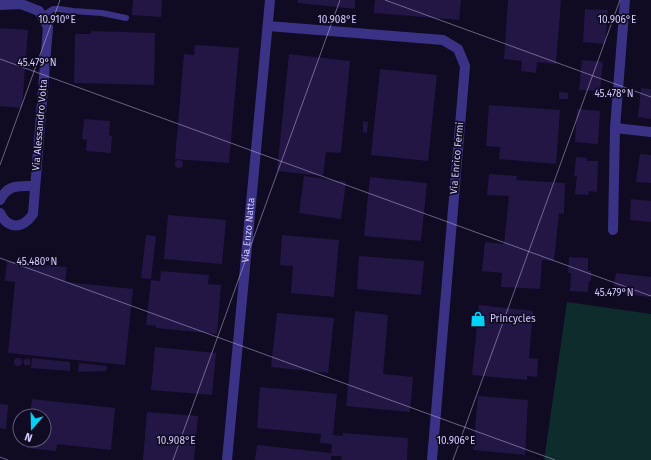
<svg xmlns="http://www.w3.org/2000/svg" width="651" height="460" font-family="'Fira Sans',sans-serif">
<rect width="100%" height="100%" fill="#100b22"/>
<path fill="#0e2c2c" d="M 567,302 L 651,314 L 651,460 L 544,460 Z"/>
<g fill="#221645">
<path d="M 133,0 L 162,0 L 161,17 L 132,15 Z"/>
<path d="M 298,0 L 355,0 L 355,9 L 298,3 Z"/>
<path d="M 375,0 L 461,0 L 459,20 L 374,13 Z"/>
<path d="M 508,0 L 561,0 L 556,64 L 537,62 L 536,73 L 521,71 L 522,61 L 504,59 Z"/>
<path d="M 585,9 L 608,10 L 605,44 L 583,42 Z"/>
<path d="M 0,28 L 28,30 L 22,108 L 0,106 Z"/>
<path d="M 91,31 L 155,33 L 154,85 L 74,83 L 75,34 L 91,34 Z"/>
<path d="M 195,45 L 239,48 L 229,163 L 175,159 L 184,54 L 194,55 Z"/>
<path d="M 289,54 L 350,61 L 341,153 L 326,152 L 323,176 L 277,171 Z"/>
<path d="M 582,60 L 603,62 L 600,91 L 579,90 Z"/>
<path d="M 380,69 L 437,75 L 428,161 L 371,155 Z"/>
<path d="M 641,88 L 651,89 L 651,119 L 638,117 Z"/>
<path d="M 559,92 L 568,93 L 568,99 L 559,99 Z"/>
<path d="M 489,105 L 560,110 L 556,164 L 499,159 L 500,147 L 486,146 Z"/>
<path d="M 577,109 L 600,111 L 598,144 L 575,142 Z"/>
<path d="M 84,119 L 110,121 L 109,135 L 112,136 L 111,153 L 86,151 L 87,140 L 82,139 Z"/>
<path d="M 363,121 L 368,122 L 367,133 L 363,132 Z"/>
<path d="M 640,154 L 651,155 L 651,183 L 636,182 Z"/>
<path d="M 576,157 L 587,158 L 587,161 L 598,161 L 597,192 L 589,191 L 588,195 L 575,194 L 577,176 L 574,176 Z"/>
<circle cx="179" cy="164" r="4"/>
<path d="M 489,174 L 517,176 L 516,180 L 565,183 L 564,214 L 559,213 L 554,261 L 542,260 L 540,289 L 501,287 L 502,273 L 482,271 L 485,242 L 504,244 L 509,196 L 487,195 Z"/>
<path d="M 304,176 L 346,182 L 341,219 L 299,213 Z"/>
<path d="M 370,177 L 427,183 L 421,241 L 364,236 Z"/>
<path d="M 631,199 L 651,201 L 651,222 L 630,220 Z"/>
<path d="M 168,215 L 226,220 L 222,264 L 164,259 Z"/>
<path d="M 146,235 L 156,236 L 151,279 L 141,278 Z"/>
<path d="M 282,235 L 339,240 L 334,297 L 291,293 L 293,266 L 280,265 Z"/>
<path d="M 359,256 L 424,261 L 421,295 L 357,289 Z"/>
<path d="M 569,257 L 588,258 L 588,271 L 591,271 L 591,281 L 589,281 L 588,292 L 570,291 L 571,273 L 568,273 Z"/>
<path d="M 7,261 L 67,267 L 65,282 L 133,289 L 125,365 L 8,353 L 15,282 L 5,281 Z"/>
<path d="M 161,271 L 209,275 L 208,284 L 221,285 L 217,334 L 156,328 L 156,326 L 146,325 L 151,280 L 160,281 Z"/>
<path d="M 616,273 L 651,277 L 651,297 L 613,293 Z"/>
<path d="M 479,305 L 533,311 L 529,358 L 538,359 L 537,377 L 527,376 L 527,380 L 472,375 Z"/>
<path d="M 355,311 L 388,315 L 383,374 L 413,377 L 410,412 L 346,406 Z"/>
<path d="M 277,313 L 334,318 L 328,373 L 271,367 Z"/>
<path d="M 155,347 L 216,353 L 212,395 L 151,390 Z"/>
<circle cx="18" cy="362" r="4"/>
<path d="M 32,358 L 70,362 L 70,371 L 31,368 Z"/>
<circle cx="27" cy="362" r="3.5"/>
<path d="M 79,363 L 107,366 L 106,371 L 78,372 Z"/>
<path d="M 260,387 L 337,394 L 333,435 L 343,436 L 343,433 L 408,438 L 407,460 L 341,460 L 342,456 L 331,456 L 331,460 L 255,460 L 257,445 L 331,453 L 332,444 L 320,443 L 321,434 L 257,428 Z"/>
<path d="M 478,396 L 528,400 L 525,455 L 473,450 Z"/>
<path d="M 32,399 L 115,408 L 111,450 L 57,444 L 56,451 L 27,448 L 27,440 L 44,440 L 44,416 L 30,416 Z"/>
<path d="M 0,404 L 8,405 L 6,429 L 0,428 Z"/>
<path d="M 147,412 L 198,416 L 194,460 L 143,460 Z"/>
</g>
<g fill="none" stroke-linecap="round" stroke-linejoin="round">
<path stroke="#3a3285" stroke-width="6" d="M 42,16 L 53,9 L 59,9 L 73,11 L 102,13 L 126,18"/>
<g stroke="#3a3285" stroke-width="10">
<path d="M 0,5 L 21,4 L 39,11 L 48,27 L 33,214 C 23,229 8,230 0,213"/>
<path d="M 268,26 L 443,40 L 458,49 L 465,66 L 432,460"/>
<path d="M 615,128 L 651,132"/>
<path d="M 0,200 C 8,184 19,186 35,186"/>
<path d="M 613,230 L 615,128 L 625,0"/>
<path id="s1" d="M 227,460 L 270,0"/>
</g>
</g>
<path fill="none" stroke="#d5ccff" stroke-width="1" stroke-opacity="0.45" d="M 385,0 L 651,97M 0,59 L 651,296M 0,165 L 60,0M 0,258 L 555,460M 0,457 L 8,460M 173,460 L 340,0M 453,460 L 620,0"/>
<defs>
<symbol id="shop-bare" viewBox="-9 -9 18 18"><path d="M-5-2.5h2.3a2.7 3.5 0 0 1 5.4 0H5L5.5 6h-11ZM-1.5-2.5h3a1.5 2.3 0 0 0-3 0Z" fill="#00d1f7" stroke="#100b22" stroke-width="2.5" paint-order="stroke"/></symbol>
</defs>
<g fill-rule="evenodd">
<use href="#shop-bare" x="467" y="308" width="22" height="22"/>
</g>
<g text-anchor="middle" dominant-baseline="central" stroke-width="3.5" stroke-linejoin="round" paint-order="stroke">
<g font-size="10" fill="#d5ccff" stroke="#100b22">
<text transform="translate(40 125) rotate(-85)">Via Alessandro Volta</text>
<text transform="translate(457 158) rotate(-85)">Via Enrico Fermi</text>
<text stroke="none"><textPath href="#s1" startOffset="231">Via Enzo Natta</textPath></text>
</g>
<g font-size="10" fill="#d5ccff" stroke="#100b22" text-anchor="start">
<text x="490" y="319">Princycles</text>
</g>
</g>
<g font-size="10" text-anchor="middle" fill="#d5ccff" stroke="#100b22" stroke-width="3.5" stroke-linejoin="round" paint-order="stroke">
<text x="57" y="23">10.910°E</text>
<text x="337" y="23">10.908°E</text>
<text x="617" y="23">10.906°E</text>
<text x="37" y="66">45.479°N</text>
<text x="614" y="97">45.478°N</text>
<text x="37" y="265">45.480°N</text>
<text x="614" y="296">45.479°N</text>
<text x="176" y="444">10.908°E</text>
<text x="456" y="444">10.906°E</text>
</g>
<g transform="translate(32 428) rotate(200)"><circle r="19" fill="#100b22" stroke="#5f587a"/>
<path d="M0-3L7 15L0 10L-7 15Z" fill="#00d1f7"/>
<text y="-6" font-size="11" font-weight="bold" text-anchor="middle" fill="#d5ccff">N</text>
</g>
</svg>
